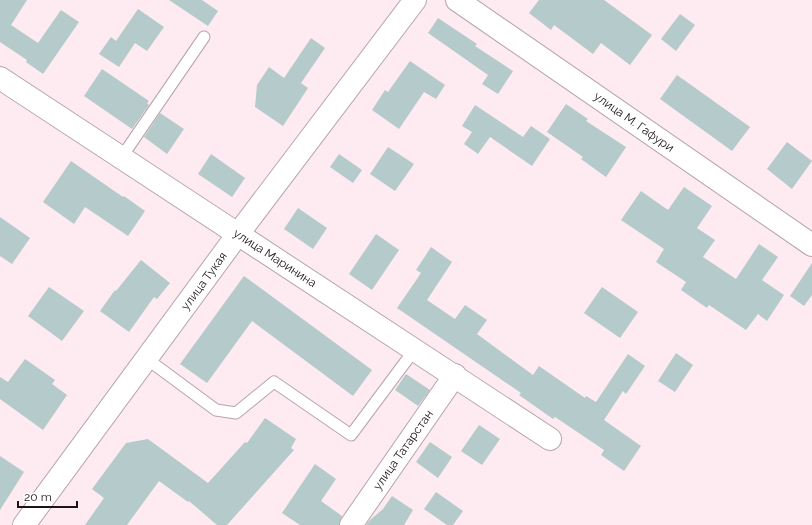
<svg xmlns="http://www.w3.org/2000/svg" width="812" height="525" font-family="Raleway,sans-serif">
<rect width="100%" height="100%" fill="#feebf1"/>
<g fill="#b5caca">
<path d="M 0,0 L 27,0 L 11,25 L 38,43 L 61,10 L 79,22 L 43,74 L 26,62 L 27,60 L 0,42 Z"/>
<path d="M 169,0 L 202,0 L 218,11 L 208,26 Z"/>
<path d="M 539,0 L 604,0 L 652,35 L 630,65 L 601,43 L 593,54 L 554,25 L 551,30 L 529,13 Z"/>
<path d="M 138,9 L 164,27 L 147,51 L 135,43 L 119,67 L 99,54 L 111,37 L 116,41 Z"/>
<path d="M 680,14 L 695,25 L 676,51 L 661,39 Z"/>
<path d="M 438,18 L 477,44 L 475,46 L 513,71 L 498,94 L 482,84 L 488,75 L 428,33 Z"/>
<path d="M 311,38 L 325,48 L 301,83 L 308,88 L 283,126 L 255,107 L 257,85 L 269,67 L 284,78 Z"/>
<path d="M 410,61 L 445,85 L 436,99 L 424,92 L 399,129 L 372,110 L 385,90 L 388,92 Z"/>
<path d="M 102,69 L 149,101 L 147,103 L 149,105 L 132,129 L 84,96 Z"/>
<path d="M 677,75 L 750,127 L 732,151 L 660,99 Z"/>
<path d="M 566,104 L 588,119 L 586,121 L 626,147 L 606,177 L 581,159 L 583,157 L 547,132 Z"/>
<path d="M 475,105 L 523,137 L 531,126 L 550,139 L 532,166 L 490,137 L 478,154 L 464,144 L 472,132 L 462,126 Z"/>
<path d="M 160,113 L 184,129 L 167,154 L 144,137 Z"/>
<path d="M 787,142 L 812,161 L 792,189 L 767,169 Z"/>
<path d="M 388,147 L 414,164 L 395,191 L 370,174 Z"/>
<path d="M 211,154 L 245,178 L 232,197 L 198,174 Z"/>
<path d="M 339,154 L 362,170 L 353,183 L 330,167 Z"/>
<path d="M 71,161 L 123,197 L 124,196 L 145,211 L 128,236 L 85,207 L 74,224 L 43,202 Z"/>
<path d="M 684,187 L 712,206 L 697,228 L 715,240 L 703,257 L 736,279 L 759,244 L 778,257 L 762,280 L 784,295 L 767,321 L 758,314 L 746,330 L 709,305 L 707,308 L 681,290 L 686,282 L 656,262 L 664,249 L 621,220 L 641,191 L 668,210 Z"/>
<path d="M 298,208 L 327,228 L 313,249 L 284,229 Z"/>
<path d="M 0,217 L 30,238 L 12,264 L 0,256 Z"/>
<path d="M 376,234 L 399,250 L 372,290 L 349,274 Z"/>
<path d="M 431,247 L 452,262 L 427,300 L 455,319 L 465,305 L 487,320 L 477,334 L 533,375 L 539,366 L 585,398 L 586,396 L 596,402 L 628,354 L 645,366 L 626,394 L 623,391 L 604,420 L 641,446 L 624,471 L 601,455 L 604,450 L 555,417 L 553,419 L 519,395 L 521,393 L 397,308 L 421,273 L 416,270 Z"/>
<path d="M 141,260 L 170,283 L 157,299 L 154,297 L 129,332 L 100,311 L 115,290 L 116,291 Z"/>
<path d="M 812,263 L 812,295 L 804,306 L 790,296 Z"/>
<path d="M 244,276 L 372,370 L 353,396 L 252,321 L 207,383 L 180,364 Z"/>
<path d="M 49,287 L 84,311 L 62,341 L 28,316 Z"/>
<path d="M 602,287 L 638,312 L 620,338 L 584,313 Z"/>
<path d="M 676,353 L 693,365 L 675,392 L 658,381 Z"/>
<path d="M 25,359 L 55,380 L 52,384 L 67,395 L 43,430 L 0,399 L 0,377 L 8,382 Z"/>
<path d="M 406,374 L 430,390 L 418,406 L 395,390 Z"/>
<path d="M 265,418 L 296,439 L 291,448 L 294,450 L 227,525 L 217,525 L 189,501 L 188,502 L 159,481 L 127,525 L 85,525 L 104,498 L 92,489 L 126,443 L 148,439 L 208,483 L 245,442 L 247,443 Z"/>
<path d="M 479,425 L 500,439 L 482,465 L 461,451 Z"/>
<path d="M 430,442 L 452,457 L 438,478 L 416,462 Z"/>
<path d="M 0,456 L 24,472 L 0,510 Z"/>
<path d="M 315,464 L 336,479 L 321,501 L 342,516 L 339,525 L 300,525 L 282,513 Z"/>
<path d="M 436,492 L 463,511 L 453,525 L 447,525 L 424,509 Z"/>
<path d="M 392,496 L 413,510 L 404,525 L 366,525 L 370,520 L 383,509 Z"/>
</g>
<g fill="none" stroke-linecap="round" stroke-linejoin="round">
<defs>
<g id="service">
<path d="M 121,158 L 204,37"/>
<path d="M 147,359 L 216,410 L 236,413 L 274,382 L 351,435 L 415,349"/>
</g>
<g id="minor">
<path d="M 457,0 L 812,245"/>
<path d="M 0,78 L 550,439"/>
<path d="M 24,525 L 238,234 L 415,0"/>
<path d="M 351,525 L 455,375"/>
</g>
</defs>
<use href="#service" stroke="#b6a4aa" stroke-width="13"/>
<use href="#minor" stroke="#b6a4aa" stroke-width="24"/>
<use href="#service" stroke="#fff" stroke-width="11"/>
<use href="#minor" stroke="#fff" stroke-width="22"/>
</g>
<g text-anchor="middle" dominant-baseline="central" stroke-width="3.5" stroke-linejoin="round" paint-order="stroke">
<g font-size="12" fill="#1b1417" stroke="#fff">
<text transform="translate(634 122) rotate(35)">улица М. Гафури</text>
<text transform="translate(275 258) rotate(33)">улица Маринина</text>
<text transform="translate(204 281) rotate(-54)">улица Тукая</text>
<text transform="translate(403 450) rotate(-55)">улица Татарстан</text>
</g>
</g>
<path d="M18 501v6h59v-6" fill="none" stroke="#1b1417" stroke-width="2"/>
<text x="24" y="501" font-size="12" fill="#1b1417" stroke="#ffffff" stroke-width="3" paint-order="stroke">20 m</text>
</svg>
